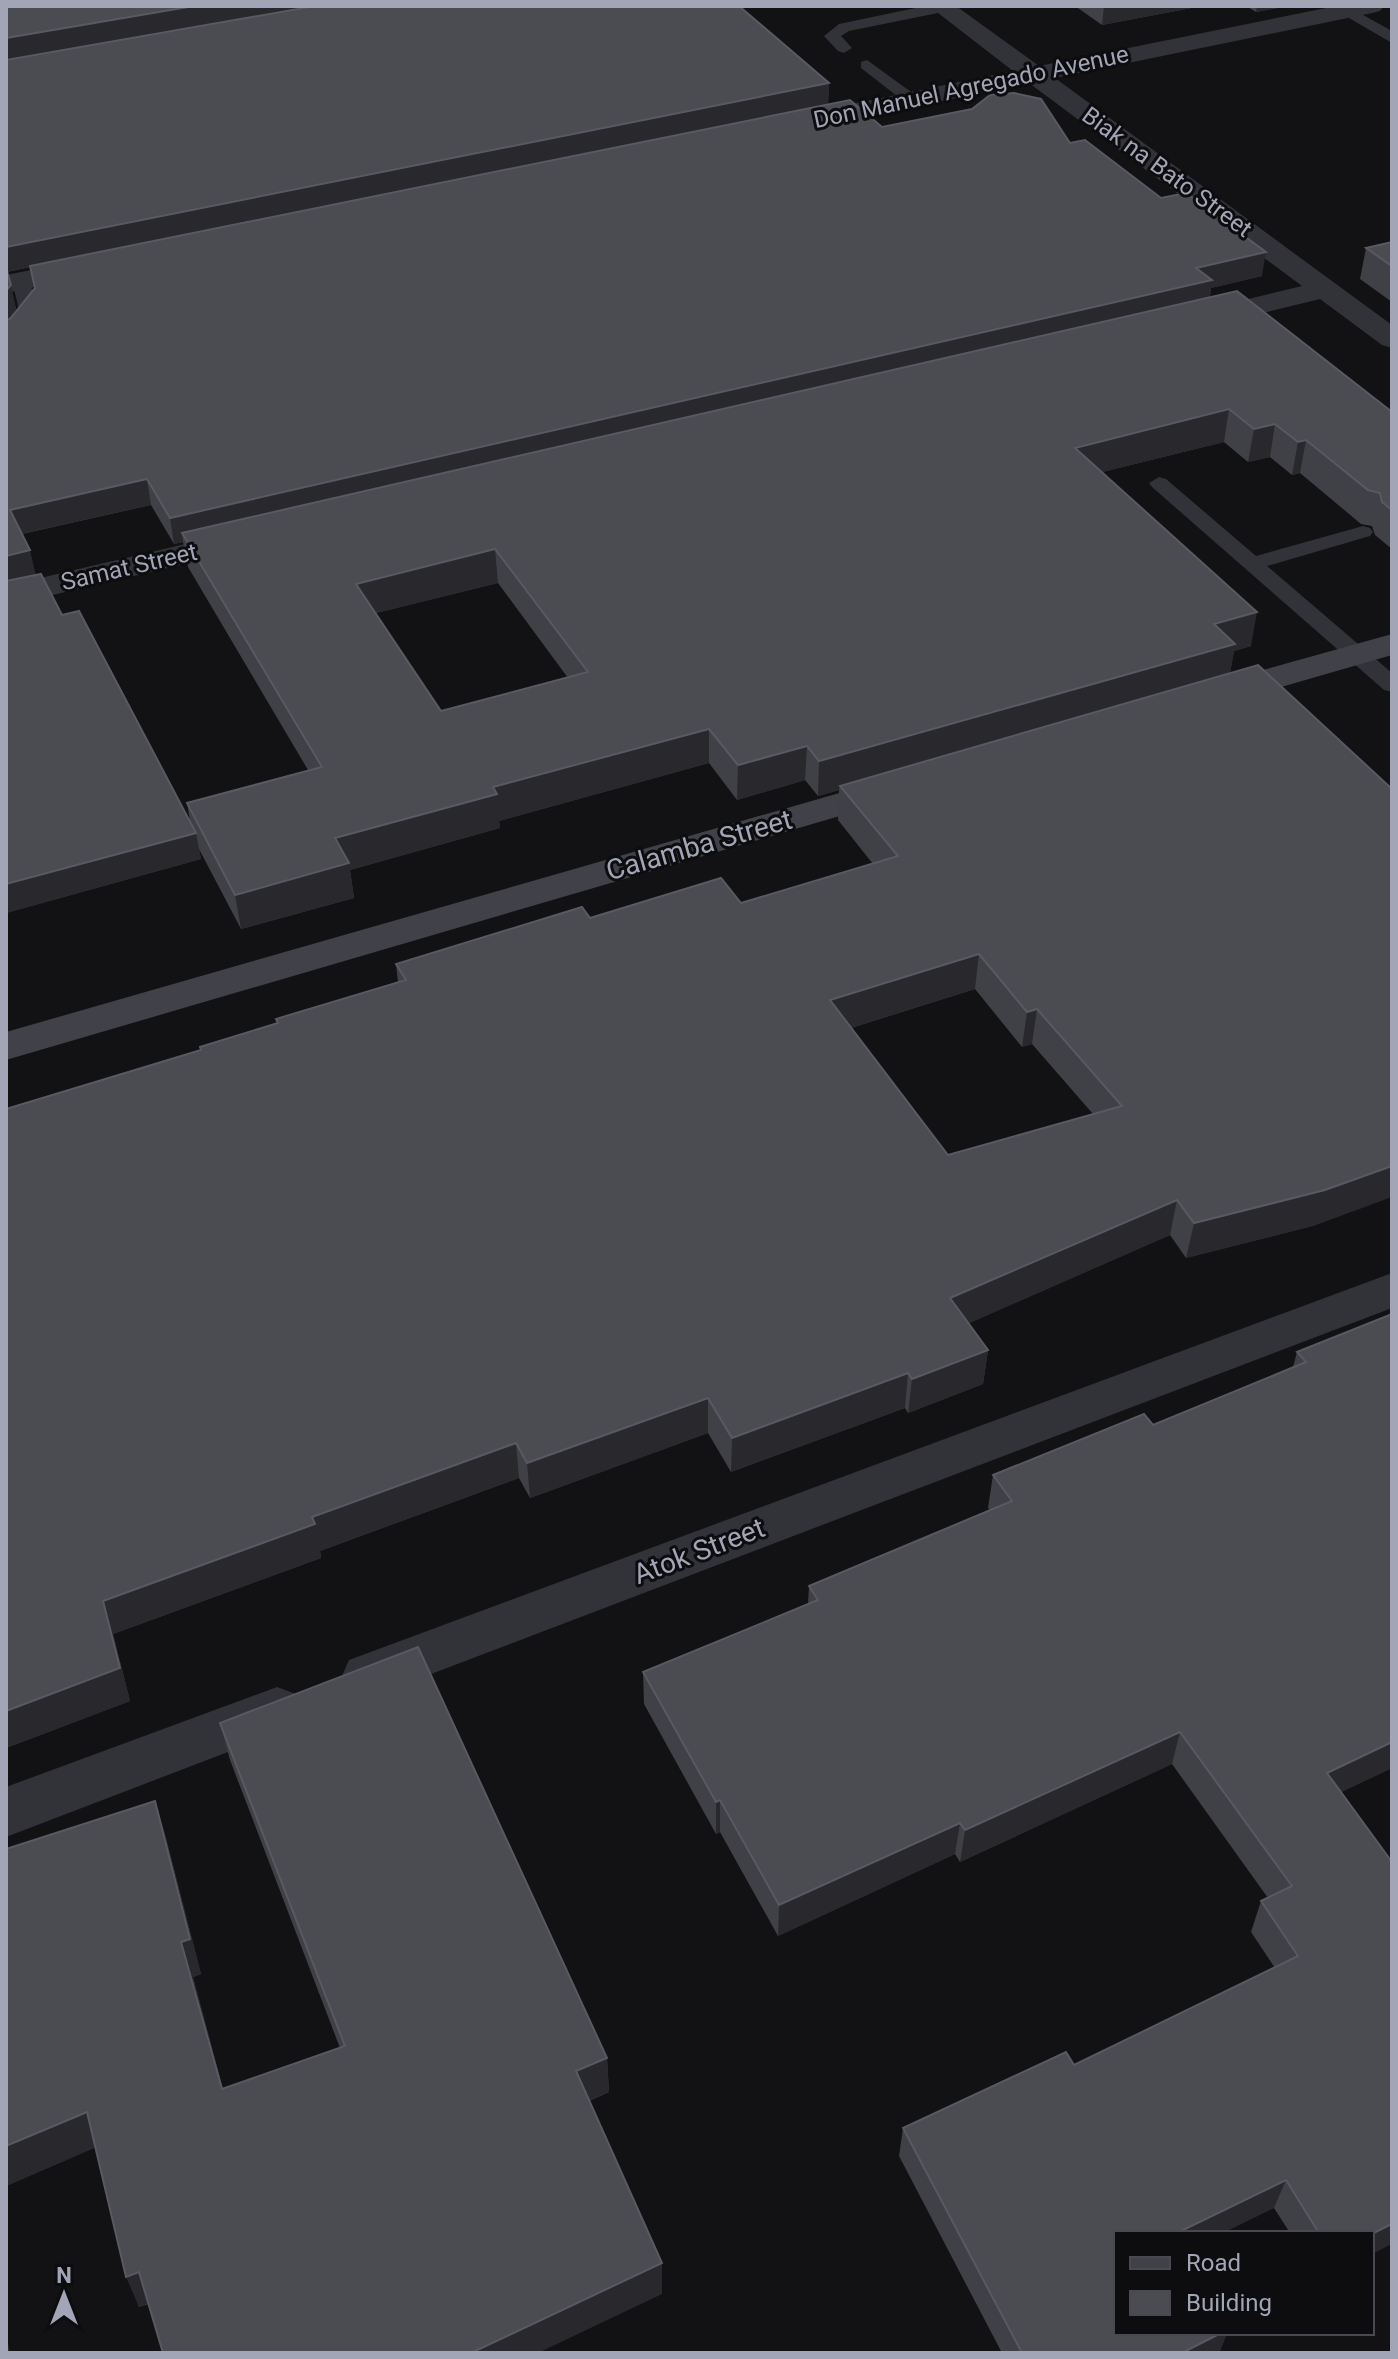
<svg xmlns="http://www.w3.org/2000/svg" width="1398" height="2359" font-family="Roboto,sans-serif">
<rect width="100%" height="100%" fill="#121113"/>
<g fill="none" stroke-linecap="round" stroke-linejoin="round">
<g fill="#323239" fill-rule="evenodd">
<path d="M 925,6 L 951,7 L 943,12 L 849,31 L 841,36 L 852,48 L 844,53 L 838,51 L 824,36 L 839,24 Z"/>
<path d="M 1347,6 L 1392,31 L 1392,43 L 1342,14 L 1342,8 Z"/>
<path d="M 867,60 L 918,97 L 918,103 L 906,103 L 861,68 L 861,62 Z"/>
<path d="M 21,276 L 30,281 L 37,310 L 13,342 L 6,344 L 6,326 L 19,310 L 12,281 Z"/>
<path d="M 1159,477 L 1166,479 L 1256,556 L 1363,526 L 1370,528 L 1373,532 L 1370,536 L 1267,566 L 1392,673 L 1392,692 L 1384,690 L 1152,487 L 1149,483 Z"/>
</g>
<g fill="#323239" fill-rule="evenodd">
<path d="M 929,6 L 956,6 L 1039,66 L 1336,6 L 1384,6 L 1380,11 L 1372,13 L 1055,78 L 1392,325 L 1392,348 L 1382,345 L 1320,299 L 1197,329 L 1187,326 L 1182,320 L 1187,314 L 1302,286 L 1029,83 L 802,130 L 793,128 L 789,122 L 793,116 L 1013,71 Z"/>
<path d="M 92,258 L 102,261 L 106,267 L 102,273 L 6,293 L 6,275 Z"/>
<path d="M 245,530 L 257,533 L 262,540 L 257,547 L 6,606 L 6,586 Z"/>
<path d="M 1392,1273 L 1392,1308 L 368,1698 L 349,1692 L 342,1676 L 349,1660 Z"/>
<path d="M 277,1687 L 296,1694 L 304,1710 L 296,1726 L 6,1837 L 6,1787 Z"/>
</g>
<g fill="#404149" fill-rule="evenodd">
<path d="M 1392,634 L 1392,655 L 1215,706 L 1202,703 L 1197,695 L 1202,687 Z"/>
<path d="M 895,777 L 908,780 L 914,788 L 908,796 L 6,1060 L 6,1032 Z"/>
</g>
</g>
<g fill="#404146" fill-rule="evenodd">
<path d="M 6,6 L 829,83 L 828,105 L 882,127 L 1070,143 L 1262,276 L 1211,288 L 1210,297 L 1392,412 L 1392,549 L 1375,535 L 1372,526 L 1361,524 L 1300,473 L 1292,475 L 1270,457 L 1248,462 L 1224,442 L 1102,472 L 1251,646 L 1234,651 L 1230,673 L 1316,1225 L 1186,1258 L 1170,1235 L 969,1323 L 988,1350 L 983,1384 L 908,1413 L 905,1408 L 731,1472 L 708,1433 L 530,1498 L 519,1478 L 320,1551 L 321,1558 L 113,1634 L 130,1701 L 6,1748 L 200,1050 L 200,1047 L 277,1024 L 276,1019 L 398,982 L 396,964 L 590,918 L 741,903 L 873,864 L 838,820 L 839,790 L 818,796 L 805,780 L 737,800 L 709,763 L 499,821 L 500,828 L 350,870 L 354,898 L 241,929 L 199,849 L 201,859 L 6,913 ZM 31,267 L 35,288 L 10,319 L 8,320 L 16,309 L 7,272 ZM 151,505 L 174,544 L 183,542 L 188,567 L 308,770 L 187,803 L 190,821 L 62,615 L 35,575 L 22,534 ZM 498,583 L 568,678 L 441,711 L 376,613 ZM 975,989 L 1022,1047 L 1032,1044 L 1093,1114 L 948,1155 L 851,1028 Z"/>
<path d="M 1075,6 L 1202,6 L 1102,25 Z"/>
<path d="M 1246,6 L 1288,6 L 1256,12 Z"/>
<path d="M 1392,242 L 1392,302 L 1360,279 L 1366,248 Z"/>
<path d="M 1392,1314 L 1392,1768 L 1341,1792 L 1372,2233 L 1290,2233 L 1274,2208 L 1116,2233 L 1116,2333 L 1227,2333 L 1219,2353 L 1002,2353 L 899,2156 L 903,2128 L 1074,2065 L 1275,1968 L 1251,1932 L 1261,1901 L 1268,1898 L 1172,1764 L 960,1862 L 955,1854 L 778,1936 L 720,1832 L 716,1834 L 644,1704 L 643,1672 L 808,1604 L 809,1586 L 990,1510 L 988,1508 L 993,1475 L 1153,1425 L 1293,1367 L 1297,1352 Z"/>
<path d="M 220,1723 L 607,2058 L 609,2092 L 589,2101 L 662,2294 L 149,2304 L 139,2307 L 96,2147 L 6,2186 L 155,1801 L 166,1838 L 201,1974 L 193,1977 L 223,2089 L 340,2048 L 230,1760 Z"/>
</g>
<g fill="#29292d">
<path d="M 194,6 L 326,6 L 6,61 L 6,38 Z"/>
<path d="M 1104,6 L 1202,6 L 1102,25 Z"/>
<path d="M 1257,6 L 1288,6 L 1256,12 Z"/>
<path d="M 829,83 L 828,105 L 6,272 L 6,247 Z"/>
<path d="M 1266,252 L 1262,276 L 1211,288 L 1209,305 L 182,533 L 183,542 L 174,544 L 170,518 L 1196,268 Z"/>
<path d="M 11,285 L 16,309 L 6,322 L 6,291 Z"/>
<path d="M 1229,409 L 1224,442 L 1071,480 L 1075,448 Z"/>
<path d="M 1275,424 L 1270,457 L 1248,462 L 1254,429 Z"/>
<path d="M 1306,440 L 1300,473 L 1292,475 L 1298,442 Z"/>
<path d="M 147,479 L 151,505 L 16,535 L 10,510 Z"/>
<path d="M 495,549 L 498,583 L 360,617 L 356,584 Z"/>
<path d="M 30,550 L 36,576 L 6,584 L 6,556 Z"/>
<path d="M 1257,612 L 1251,646 L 1234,651 L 1229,678 L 840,786 L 839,790 L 818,796 L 819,761 L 1214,624 Z"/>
<path d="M 709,729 L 709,763 L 499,821 L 500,828 L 350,870 L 354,898 L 241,929 L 235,895 L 335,838 L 493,787 Z"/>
<path d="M 807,746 L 805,780 L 737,800 L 738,765 Z"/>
<path d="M 196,833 L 201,859 L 6,913 L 6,884 Z"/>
<path d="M 979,954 L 975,989 L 828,1035 L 830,1000 Z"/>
<path d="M 1037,1009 L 1032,1044 L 1022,1047 L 1027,1012 Z"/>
<path d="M 1392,1166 L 1392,1197 L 1316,1225 L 1186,1258 L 1194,1223 Z"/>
<path d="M 1177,1200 L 1170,1235 L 947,1333 L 950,1298 Z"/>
<path d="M 988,1350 L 983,1384 L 908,1413 L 912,1379 Z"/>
<path d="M 908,1373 L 905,1408 L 731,1472 L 732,1438 Z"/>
<path d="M 708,1398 L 708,1433 L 530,1498 L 527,1463 Z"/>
<path d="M 516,1443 L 519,1478 L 320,1551 L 321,1558 L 113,1634 L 130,1701 L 6,1748 L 6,1711 L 103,1601 L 312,1517 Z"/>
<path d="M 1180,1732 L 1172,1764 L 960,1862 L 965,1830 Z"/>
<path d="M 1392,1742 L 1392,1768 L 1316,1804 L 1327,1773 Z"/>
<path d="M 720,1800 L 720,1832 L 716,1834 L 716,1802 Z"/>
<path d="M 155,1801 L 166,1838 L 201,1974 L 193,1977 L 232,2123 L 222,2089 L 181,1942 Z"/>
<path d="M 960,1823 L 955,1854 L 778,1936 L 779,1905 Z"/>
<path d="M 607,2058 L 609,2092 L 578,2105 L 576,2071 Z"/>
<path d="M 87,2112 L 101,2145 L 6,2186 L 6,2146 Z"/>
<path d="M 1286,2180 L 1274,2208 L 1223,2233 L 1177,2233 Z"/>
<path d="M 1392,2224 L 1392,2244 L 1372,2254 L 1372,2234 Z"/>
<path d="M 662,2263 L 662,2294 L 538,2353 L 471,2353 Z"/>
<path d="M 139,2272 L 152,2302 L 139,2307 L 126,2277 Z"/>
<path d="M 6,2331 L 10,2353 L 6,2353 Z"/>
<path d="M 1221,2333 L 1227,2333 L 1219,2353 L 1182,2353 Z"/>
</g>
<g fill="#4b4b52" stroke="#585962" stroke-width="2" fill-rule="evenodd">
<path d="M 6,6 L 194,6 L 6,38 Z"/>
<path d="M 315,6 L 739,6 L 829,83 L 6,247 L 6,60 Z"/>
<path d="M 1014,93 L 1041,99 L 1070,143 L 1085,140 L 1161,198 L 1186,193 L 1266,252 L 1196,268 L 1212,280 L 170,518 L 147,479 L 10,510 L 30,550 L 6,556 L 6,320 L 10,319 L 35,288 L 30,266 L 850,100 L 882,127 L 972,109 L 990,95 Z"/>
<path d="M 1392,242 L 1392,266 L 1366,248 Z"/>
<path d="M 6,270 L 7,271 L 11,285 L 6,291 Z"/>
<path d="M 1237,291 L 1392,412 L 1392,510 L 1382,502 L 1380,493 L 1368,490 L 1306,440 L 1298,442 L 1275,424 L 1254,429 L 1229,409 L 1075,448 L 1257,612 L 1214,624 L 1235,644 L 819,761 L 807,746 L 738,765 L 709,729 L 493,787 L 497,794 L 335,838 L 349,863 L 235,895 L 187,803 L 322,767 L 182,533 ZM 495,549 L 588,672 L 441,711 L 356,584 Z"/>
<path d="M 41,574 L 62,615 L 79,611 L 196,833 L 6,884 L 6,581 Z"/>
<path d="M 1258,665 L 1392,789 L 1392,1166 L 1325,1190 L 1194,1223 L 1177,1200 L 950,1298 L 988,1350 L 912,1379 L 908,1373 L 732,1438 L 708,1398 L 527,1463 L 516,1443 L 312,1517 L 315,1524 L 103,1601 L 120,1668 L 6,1711 L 6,1109 L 201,1050 L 200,1047 L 278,1023 L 276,1019 L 406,980 L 396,964 L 582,907 L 590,918 L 721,878 L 741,903 L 898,856 L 840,786 ZM 979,954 L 1027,1012 L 1037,1009 L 1122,1106 L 948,1155 L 830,1000 Z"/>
<path d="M 1392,1314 L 1392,1742 L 1327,1773 L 1392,1862 L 1392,2224 L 1372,2234 L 1372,2233 L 1319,2233 L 1286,2180 L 1177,2233 L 1116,2233 L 1116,2333 L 1221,2333 L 1182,2353 L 1022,2353 L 903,2128 L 1066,2052 L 1074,2065 L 1298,1956 L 1261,1901 L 1292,1886 L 1180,1732 L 965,1830 L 960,1823 L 779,1905 L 720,1800 L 716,1802 L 643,1672 L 818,1600 L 809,1586 L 1012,1501 L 993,1475 L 1144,1414 L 1153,1425 L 1306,1362 L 1297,1352 Z"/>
<path d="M 418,1647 L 607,2058 L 576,2071 L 662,2263 L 471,2353 L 163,2353 L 139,2272 L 126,2277 L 87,2112 L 6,2146 L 6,1849 L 155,1801 L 190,1939 L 181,1942 L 222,2089 L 345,2046 L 220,1723 Z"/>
</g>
<g text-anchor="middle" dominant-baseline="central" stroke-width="6" stroke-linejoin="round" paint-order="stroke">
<g font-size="24" fill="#a1a5b5" stroke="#0d0c0e">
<text transform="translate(971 87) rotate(-12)">Don Manuel Agregado Avenue</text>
<text transform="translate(1167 172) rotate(36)">Biak na Bato Street</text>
<text transform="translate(129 567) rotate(-13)">Samat Street</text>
</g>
<g font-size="28" fill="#a1a5b5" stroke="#0d0c0e">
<text transform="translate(699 845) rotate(-16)">Calamba Street</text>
<text transform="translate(699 1551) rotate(-21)">Atok Street</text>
</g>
</g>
<rect width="1398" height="2359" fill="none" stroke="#a1a5b5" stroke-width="16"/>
<rect x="1114" y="2231" width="260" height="104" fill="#0d0c0e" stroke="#484951" stroke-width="2"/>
<rect x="1130" y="2257" width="40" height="12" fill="#404149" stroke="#484951" stroke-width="2"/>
<text x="1186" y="2271" font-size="24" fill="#a1a5b5">Road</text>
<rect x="1130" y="2291" width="40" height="24" fill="#4b4b52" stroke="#484951" stroke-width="2"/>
<text x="1186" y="2311" font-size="24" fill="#a1a5b5">Building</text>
<g transform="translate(64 2295)" stroke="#0d0c0e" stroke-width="6" paint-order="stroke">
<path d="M0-6L14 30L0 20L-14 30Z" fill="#a1a5b5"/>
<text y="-12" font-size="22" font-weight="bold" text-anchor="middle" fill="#a1a5b5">N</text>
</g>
</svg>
